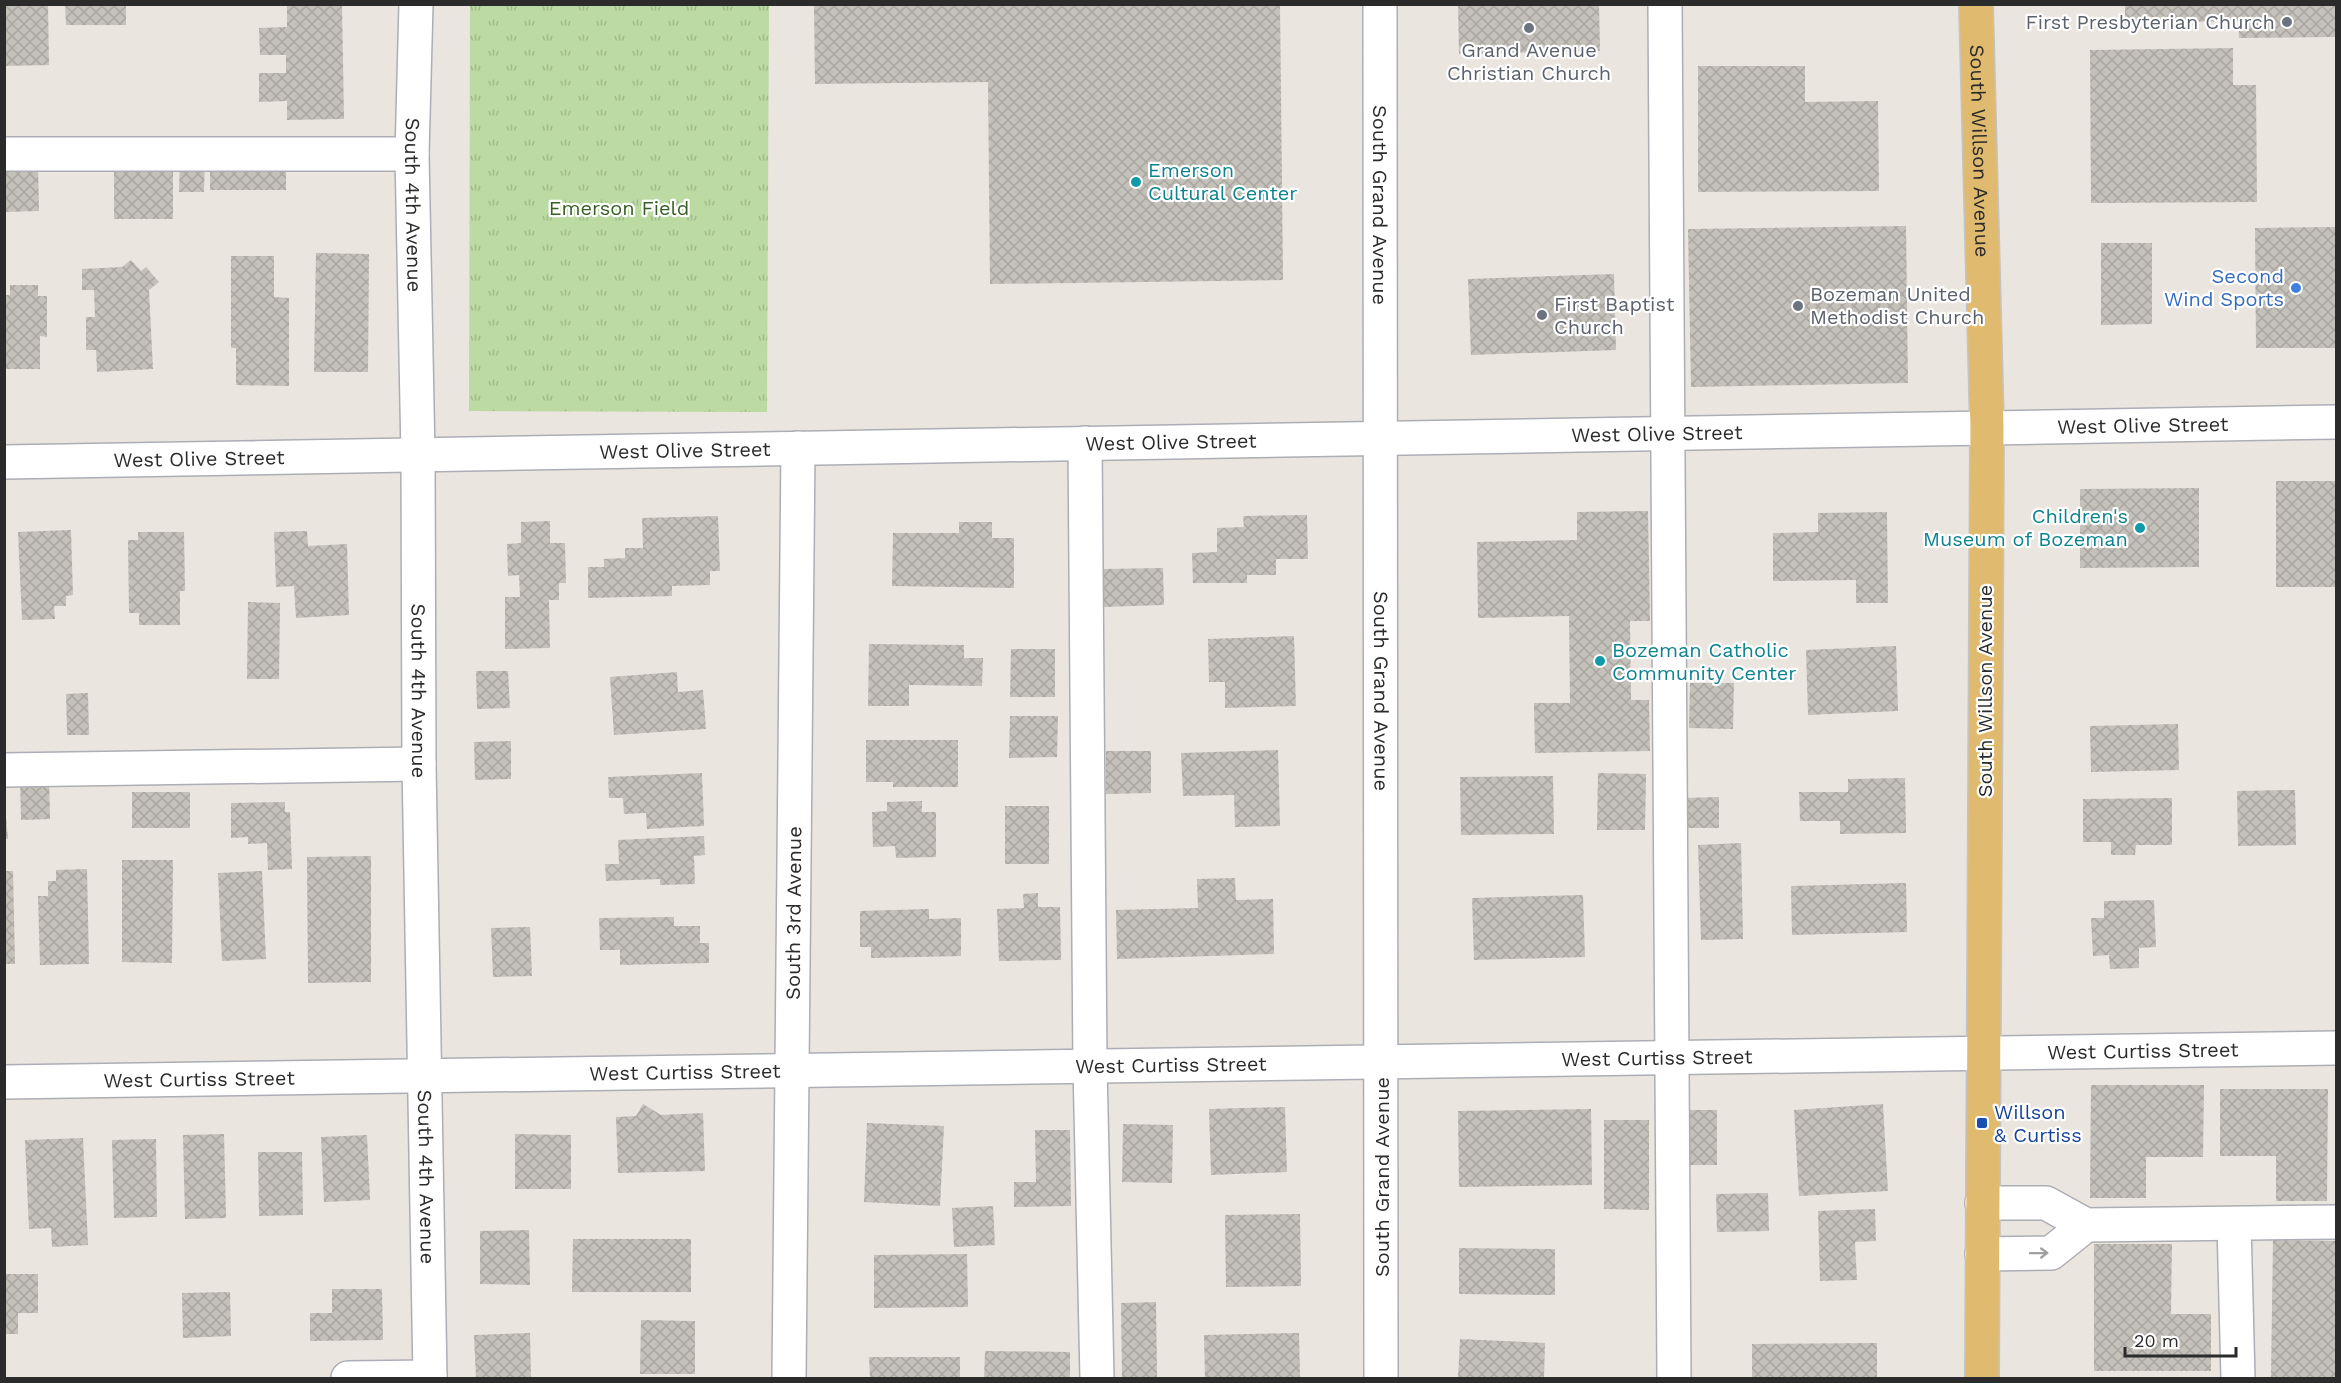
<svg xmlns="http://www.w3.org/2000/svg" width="2341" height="1383" font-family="'Work Sans',sans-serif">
<defs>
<pattern id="park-tufts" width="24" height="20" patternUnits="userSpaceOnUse" patternTransform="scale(1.5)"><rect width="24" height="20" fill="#bbdba2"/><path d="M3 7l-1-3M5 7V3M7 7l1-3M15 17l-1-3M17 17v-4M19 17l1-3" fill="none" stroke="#a1bc8c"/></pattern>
<pattern id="building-cross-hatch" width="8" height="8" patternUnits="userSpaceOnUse" patternTransform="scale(1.5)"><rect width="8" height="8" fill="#c4c0ba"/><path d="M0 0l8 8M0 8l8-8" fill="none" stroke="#a9a5a0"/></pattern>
</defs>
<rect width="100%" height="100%" fill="#ebe5df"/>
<path fill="url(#park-tufts)" d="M 470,5 L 769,5 L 767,412 L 469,411 Z"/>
<g fill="url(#building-cross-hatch)">
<path d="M 4,4 L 48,4 L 49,65 L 4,66 Z"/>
<path d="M 65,4 L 126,4 L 126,25 L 66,25 Z"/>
<path d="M 287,4 L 342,4 L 344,119 L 287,120 L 287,101 L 259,102 L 259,73 L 286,73 L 286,55 L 260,55 L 259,28 L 287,27 Z"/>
<path d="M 814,4 L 1280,4 L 1283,280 L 990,284 L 988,82 L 815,84 Z"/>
<path d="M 1458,4 L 1599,4 L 1600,51 L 1459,54 Z"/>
<path d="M 2125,4 L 2336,4 L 2336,37 L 2239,38 L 2238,21 L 2125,23 Z"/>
<path d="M 2233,48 L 2233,85 L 2256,85 L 2257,202 L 2091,203 L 2090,50 Z"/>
<path d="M 1698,66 L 1805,66 L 1805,102 L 1878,101 L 1879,191 L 1698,192 Z"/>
<path d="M 180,158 L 205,159 L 204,192 L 179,192 Z"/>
<rect x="210" y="158" width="76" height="32"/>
<path d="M 4,164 L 38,164 L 39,211 L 4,212 Z"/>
<rect x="114" y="170" width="59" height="49"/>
<path d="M 1906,226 L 1908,383 L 1691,387 L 1688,229 Z"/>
<path d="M 2336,227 L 2336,348 L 2256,348 L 2255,228 Z"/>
<path d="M 2101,243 L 2152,243 L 2152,324 L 2101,325 Z"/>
<path d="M 316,253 L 369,254 L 368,372 L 314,372 Z"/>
<path d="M 231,256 L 274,256 L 274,297 L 289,298 L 289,386 L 236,385 L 236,348 L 231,348 Z"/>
<path d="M 131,260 L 141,271 L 146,267 L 159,282 L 149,290 L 153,369 L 97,372 L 96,350 L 86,350 L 86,317 L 95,317 L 94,290 L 82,290 L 82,269 L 122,267 Z"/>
<path d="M 1614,274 L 1616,350 L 1471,355 L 1468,279 Z"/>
<path d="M 10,285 L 38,285 L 38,296 L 47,296 L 47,337 L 40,336 L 40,369 L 4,369 L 4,295 L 10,295 Z"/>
<rect x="2276" y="481" width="59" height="106"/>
<path d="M 2199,488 L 2199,567 L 2080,568 L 2080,489 Z"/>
<path d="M 1648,511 L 1650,621 L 1630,621 L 1631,700 L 1649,700 L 1650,751 L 1535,753 L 1534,703 L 1570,703 L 1569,616 L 1478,618 L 1477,542 L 1577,540 L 1577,512 Z"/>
<path d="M 1887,512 L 1888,603 L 1856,603 L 1856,580 L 1773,581 L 1773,533 L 1818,532 L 1818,513 Z"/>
<path d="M 1307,515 L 1308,559 L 1276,559 L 1276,575 L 1247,575 L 1247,583 L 1193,583 L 1192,553 L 1217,552 L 1217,528 L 1244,527 L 1243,516 Z"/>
<path d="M 718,516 L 720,571 L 710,571 L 710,585 L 672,586 L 672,596 L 588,598 L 588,567 L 604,567 L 604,559 L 625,558 L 625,548 L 643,548 L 642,518 Z"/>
<path d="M 550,521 L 550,543 L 565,543 L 566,583 L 559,583 L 559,600 L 549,600 L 550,648 L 505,649 L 505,597 L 520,597 L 519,575 L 508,576 L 507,544 L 521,543 L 521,522 Z"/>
<path d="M 959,522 L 992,522 L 992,538 L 1014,538 L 1014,588 L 892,586 L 893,533 L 959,533 Z"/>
<path d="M 71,530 L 73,595 L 66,596 L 66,606 L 54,606 L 55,619 L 22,620 L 18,532 Z"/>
<path d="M 307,531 L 308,546 L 347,544 L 349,615 L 296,618 L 294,586 L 276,587 L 274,532 Z"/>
<path d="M 138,532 L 184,532 L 185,591 L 180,591 L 180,625 L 139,625 L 139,613 L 129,613 L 128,540 L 138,540 Z"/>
<path d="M 1163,568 L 1164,605 L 1104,607 L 1103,569 Z"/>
<path d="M 248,602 L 280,603 L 279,679 L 247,679 Z"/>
<path d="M 1294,636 L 1296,706 L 1225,708 L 1225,682 L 1209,682 L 1208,639 Z"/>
<path d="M 869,644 L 964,645 L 964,658 L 983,658 L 982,686 L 909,685 L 909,706 L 868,706 Z"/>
<path d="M 1896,646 L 1898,711 L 1808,715 L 1806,650 Z"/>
<path d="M 1011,649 L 1055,649 L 1055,697 L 1010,697 Z"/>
<path d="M 476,671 L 508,671 L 510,708 L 477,709 Z"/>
<path d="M 677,672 L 678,692 L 703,690 L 706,729 L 614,735 L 610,677 Z"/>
<path d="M 1690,683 L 1734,683 L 1733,729 L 1689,728 Z"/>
<path d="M 88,693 L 89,735 L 67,735 L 66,694 Z"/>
<path d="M 1010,716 L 1058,716 L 1057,757 L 1009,758 Z"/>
<path d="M 2178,724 L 2179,770 L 2091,772 L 2090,726 Z"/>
<path d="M 866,740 L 958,740 L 958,787 L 893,787 L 893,782 L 866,782 Z"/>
<path d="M 511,741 L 511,779 L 475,780 L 474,742 Z"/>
<path d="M 1278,750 L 1280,826 L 1235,827 L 1234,795 L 1183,796 L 1181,753 Z"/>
<path d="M 1106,751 L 1151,751 L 1151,793 L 1106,794 Z"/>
<path d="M 702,773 L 704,826 L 647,829 L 646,813 L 624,814 L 623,798 L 609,798 L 608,777 Z"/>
<path d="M 1598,773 L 1646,774 L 1645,830 L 1597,830 Z"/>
<path d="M 1553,776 L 1554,834 L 1461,835 L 1460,777 Z"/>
<path d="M 20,778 L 49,778 L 50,819 L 21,820 Z"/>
<path d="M 1905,778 L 1906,833 L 1840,834 L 1840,821 L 1800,821 L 1799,792 L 1848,792 L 1848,779 Z"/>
<path d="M 2295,790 L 2296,845 L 2238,846 L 2237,791 Z"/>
<rect x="132" y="792" width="58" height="36"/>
<path d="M 1719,797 L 1719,828 L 1683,828 L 1682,798 Z"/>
<path d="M 2172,798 L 2172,845 L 2136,845 L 2135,855 L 2111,855 L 2111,842 L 2083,842 L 2083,799 Z"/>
<path d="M 922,801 L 922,812 L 936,812 L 936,857 L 896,858 L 895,846 L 873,847 L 872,812 L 887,811 L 887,802 Z"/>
<path d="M 285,802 L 285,812 L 290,812 L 292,869 L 268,870 L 267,843 L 248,844 L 248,837 L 231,838 L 231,803 Z"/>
<rect x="1005" y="806" width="44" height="58"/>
<path d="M 4,816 L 6,816 L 8,839 L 4,839 Z"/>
<path d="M 704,836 L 705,855 L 694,856 L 695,884 L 660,885 L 660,879 L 606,881 L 605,864 L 619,864 L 618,840 Z"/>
<path d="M 1741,843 L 1743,939 L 1701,940 L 1698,845 Z"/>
<path d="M 371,856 L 371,982 L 308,983 L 307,857 Z"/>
<path d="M 122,860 L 173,860 L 172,963 L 122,962 Z"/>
<path d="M 87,869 L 89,964 L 40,965 L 38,896 L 48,896 L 48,881 L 56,881 L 56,870 Z"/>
<path d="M 4,871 L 13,871 L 15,964 L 4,964 Z"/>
<path d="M 262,871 L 266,959 L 222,961 L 218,873 Z"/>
<path d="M 1235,878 L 1236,900 L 1273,899 L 1274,954 L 1117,959 L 1116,910 L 1198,908 L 1197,879 Z"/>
<path d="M 1906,883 L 1907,932 L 1792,935 L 1791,886 Z"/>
<path d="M 1038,893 L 1038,907 L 1060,907 L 1061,960 L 999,961 L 997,909 L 1024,908 L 1023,894 Z"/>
<path d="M 1583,895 L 1585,957 L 1474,960 L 1472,898 Z"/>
<path d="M 2154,900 L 2156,947 L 2139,948 L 2139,968 L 2110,969 L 2109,955 L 2093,956 L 2091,918 L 2104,918 L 2104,901 Z"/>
<path d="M 929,909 L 929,919 L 961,918 L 961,956 L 871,958 L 871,947 L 860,947 L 860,911 Z"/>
<path d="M 674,917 L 674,926 L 700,926 L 700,943 L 709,943 L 709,963 L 620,965 L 620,950 L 600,950 L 599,918 Z"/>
<path d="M 530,927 L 532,976 L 493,977 L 491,928 Z"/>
<path d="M 2091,1085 L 2204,1085 L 2203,1157 L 2146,1157 L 2146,1198 L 2090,1198 Z"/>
<path d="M 2220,1089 L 2328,1089 L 2327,1201 L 2276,1201 L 2276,1156 L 2220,1156 Z"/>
<path d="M 643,1104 L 661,1115 L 703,1113 L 705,1171 L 618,1173 L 616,1117 L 636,1116 Z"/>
<path d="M 1883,1104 L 1888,1191 L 1799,1196 L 1794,1110 Z"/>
<path d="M 1285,1107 L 1287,1172 L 1211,1175 L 1209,1109 Z"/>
<path d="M 1591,1109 L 1592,1185 L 1459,1187 L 1458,1111 Z"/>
<rect x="1681" y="1110" width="36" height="55"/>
<path d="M 1604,1120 L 1649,1120 L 1649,1210 L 1604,1209 Z"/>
<path d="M 867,1123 L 944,1126 L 940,1206 L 864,1202 Z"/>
<path d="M 1123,1124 L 1173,1125 L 1172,1183 L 1122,1182 Z"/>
<path d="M 1035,1130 L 1070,1130 L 1071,1206 L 1014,1207 L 1014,1182 L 1036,1182 Z"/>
<path d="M 224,1134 L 226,1218 L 185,1219 L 183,1135 Z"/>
<path d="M 515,1134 L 571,1135 L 571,1189 L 515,1189 Z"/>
<path d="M 367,1135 L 370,1200 L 324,1202 L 321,1137 Z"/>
<path d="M 83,1138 L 88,1245 L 52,1247 L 51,1228 L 29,1229 L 25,1140 Z"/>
<path d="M 156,1139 L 157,1217 L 114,1218 L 112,1140 Z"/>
<path d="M 258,1152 L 302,1152 L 303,1215 L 259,1216 Z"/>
<path d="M 1768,1193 L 1769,1231 L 1717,1232 L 1716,1194 Z"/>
<path d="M 993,1206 L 995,1245 L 954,1247 L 952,1208 Z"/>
<path d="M 1875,1209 L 1876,1241 L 1855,1242 L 1857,1280 L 1820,1281 L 1818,1211 Z"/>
<path d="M 1300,1214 L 1301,1286 L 1226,1287 L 1225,1215 Z"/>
<path d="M 529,1230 L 530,1285 L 480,1284 L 480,1231 Z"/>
<path d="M 573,1239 L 691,1239 L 691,1292 L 572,1292 Z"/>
<path d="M 2273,1240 L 2336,1241 L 2336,1378 L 2271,1378 Z"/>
<path d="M 2094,1244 L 2172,1244 L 2171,1314 L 2211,1314 L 2211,1371 L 2094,1371 Z"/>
<path d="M 1459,1248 L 1555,1249 L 1555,1295 L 1459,1294 Z"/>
<path d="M 967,1254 L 968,1307 L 874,1308 L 874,1255 Z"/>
<path d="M 4,1274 L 38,1274 L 38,1313 L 18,1313 L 18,1334 L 4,1334 Z"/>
<path d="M 332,1289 L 382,1289 L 383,1340 L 310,1341 L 310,1313 L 332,1313 Z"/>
<path d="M 230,1292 L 231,1336 L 183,1338 L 182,1293 Z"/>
<path d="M 1156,1302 L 1157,1378 L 1122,1378 L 1121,1303 Z"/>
<path d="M 641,1320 L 695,1321 L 695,1374 L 640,1374 Z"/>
<path d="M 530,1333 L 531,1378 L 476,1378 L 474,1335 Z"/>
<path d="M 1299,1333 L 1300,1378 L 1205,1378 L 1204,1335 Z"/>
<path d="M 1460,1339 L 1545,1343 L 1544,1378 L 1458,1378 Z"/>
<path d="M 1877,1343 L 1877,1378 L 1752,1378 L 1752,1344 Z"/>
<path d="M 985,1351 L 1070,1352 L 1070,1378 L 984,1378 Z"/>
<path d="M 869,1357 L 960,1357 L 960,1378 L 870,1378 Z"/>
</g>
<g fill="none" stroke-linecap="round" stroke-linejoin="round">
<defs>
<g id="minor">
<path id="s1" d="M 416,4 L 412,154 L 418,455 L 419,764 L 430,1378"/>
<path id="s2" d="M 1380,4 C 1379,463 1384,921 1381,1378"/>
<path d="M 1665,4 C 1664,463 1673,920 1674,1378"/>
<path d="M 4,154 L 412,154"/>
<path d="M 1085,443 L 1090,1066 L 1097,1378"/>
<path id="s3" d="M 4,462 L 2336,422"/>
<path d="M 4,770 L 419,764"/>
<path id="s4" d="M 4,1082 L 2336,1048"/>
<path d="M 1982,1203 L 2046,1203 L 2086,1225 L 2336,1222"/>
<path d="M 2234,1224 L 2238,1378"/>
<path d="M 1982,1254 L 2051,1253 L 2086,1225"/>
<path d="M 348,1378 L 430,1377"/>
<path id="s5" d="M 789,1378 L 798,448"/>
</g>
<g id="major">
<path id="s6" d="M 1976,4 L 1987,428 L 1982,1378"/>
</g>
</defs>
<use href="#minor" stroke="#acaeb6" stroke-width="36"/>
<use href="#major" stroke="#c4c4c4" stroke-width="36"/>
<use href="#minor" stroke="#fff" stroke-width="33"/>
<use href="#major" stroke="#e0bb6f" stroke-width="33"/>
</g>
<defs><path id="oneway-shaft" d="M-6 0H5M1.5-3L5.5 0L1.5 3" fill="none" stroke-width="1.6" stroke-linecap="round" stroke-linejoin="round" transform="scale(1.5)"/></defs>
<use stroke="#a0a0a0" href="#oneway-shaft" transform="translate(2039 1253) rotate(-1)"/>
<g fill="#6b7280" stroke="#fff" stroke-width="2">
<circle cx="2287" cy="22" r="6"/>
<circle cx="1529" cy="28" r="6"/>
<circle cx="1798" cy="306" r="6"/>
<circle cx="1542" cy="315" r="6"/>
</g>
<g fill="#0f9aa8" stroke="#fff" stroke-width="2">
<circle cx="1136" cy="182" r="6"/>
<circle cx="2140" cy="528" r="6"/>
<circle cx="1600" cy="661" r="6"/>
</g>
<circle fill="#3f7fe0" stroke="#fff" stroke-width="2" cx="2296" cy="288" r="6"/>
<rect fill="#1a4fb4" stroke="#fff" stroke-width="2" x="1976" y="1117" width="12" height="12" rx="3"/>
<g text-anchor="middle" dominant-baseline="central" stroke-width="4.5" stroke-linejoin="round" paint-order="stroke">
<g font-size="20" fill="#5b616d" stroke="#fff" text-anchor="start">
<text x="2275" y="22" text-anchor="end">First Presbyterian Church</text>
<text x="1529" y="50" text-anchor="middle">Grand Avenue<tspan x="1529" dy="23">Christian Church</tspan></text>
<text x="1810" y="294">Bozeman United<tspan x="1810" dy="23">Methodist Church</tspan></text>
<text x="1554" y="304">First Baptist<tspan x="1554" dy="23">Church</tspan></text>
</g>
<g font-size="20" fill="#2b2b2b" stroke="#fff">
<text stroke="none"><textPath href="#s6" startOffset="147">South Willson Avenue</textPath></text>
<text stroke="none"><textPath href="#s1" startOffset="201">South 4th Avenue</textPath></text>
<text stroke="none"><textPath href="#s2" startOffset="201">South Grand Avenue</textPath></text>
<text stroke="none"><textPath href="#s3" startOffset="2139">West Olive Street</textPath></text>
<text stroke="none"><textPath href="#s3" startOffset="1653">West Olive Street</textPath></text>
<text stroke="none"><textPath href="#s3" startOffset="1167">West Olive Street</textPath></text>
<text stroke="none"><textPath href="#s3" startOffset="681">West Olive Street</textPath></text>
<text stroke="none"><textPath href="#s3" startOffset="195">West Olive Street</textPath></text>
<text stroke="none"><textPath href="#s1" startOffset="687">South 4th Avenue</textPath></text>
<text transform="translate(1985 691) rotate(-90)">South Willson Avenue</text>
<text stroke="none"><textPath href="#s2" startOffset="687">South Grand Avenue</textPath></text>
<text stroke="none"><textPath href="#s5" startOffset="465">South 3rd Avenue</textPath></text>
<text stroke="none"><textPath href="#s4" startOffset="2139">West Curtiss Street</textPath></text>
<text stroke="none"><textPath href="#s4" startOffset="1653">West Curtiss Street</textPath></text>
<text stroke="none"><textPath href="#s4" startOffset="1167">West Curtiss Street</textPath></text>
<text stroke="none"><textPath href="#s4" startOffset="681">West Curtiss Street</textPath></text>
<text stroke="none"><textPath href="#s4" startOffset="195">West Curtiss Street</textPath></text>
<text stroke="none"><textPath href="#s1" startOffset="1173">South 4th Avenue</textPath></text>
<text transform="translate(1382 1177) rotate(-90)">South Grand Avenue</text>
</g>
<g font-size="20" fill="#0d838f" stroke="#fff" text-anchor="start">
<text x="1148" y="170">Emerson<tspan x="1148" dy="23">Cultural Center</tspan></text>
<text x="2128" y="516" text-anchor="end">Children's<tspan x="2128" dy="23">Museum of Bozeman</tspan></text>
<text x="1612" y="650">Bozeman Catholic<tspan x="1612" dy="23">Community Center</tspan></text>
</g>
<g font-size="20" fill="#366023" stroke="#fff">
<text x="619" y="208">Emerson Field</text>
</g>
<g font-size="20" fill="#366cbe" stroke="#fff" text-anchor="end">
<text x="2284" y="276">Second<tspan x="2284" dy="23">Wind Sports</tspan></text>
</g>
<g font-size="20" fill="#164399" stroke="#fff" text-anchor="start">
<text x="1994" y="1112">Willson<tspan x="1994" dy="23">&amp; Curtiss</tspan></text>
</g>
</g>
<rect width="2341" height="1383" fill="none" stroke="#2b2b2b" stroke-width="12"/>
<path d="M2125 1347v9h111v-9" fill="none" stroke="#2b2b2b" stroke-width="3"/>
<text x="2134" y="1347" font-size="18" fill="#2b2b2b" stroke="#ffffff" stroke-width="4.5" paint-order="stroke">20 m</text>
</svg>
